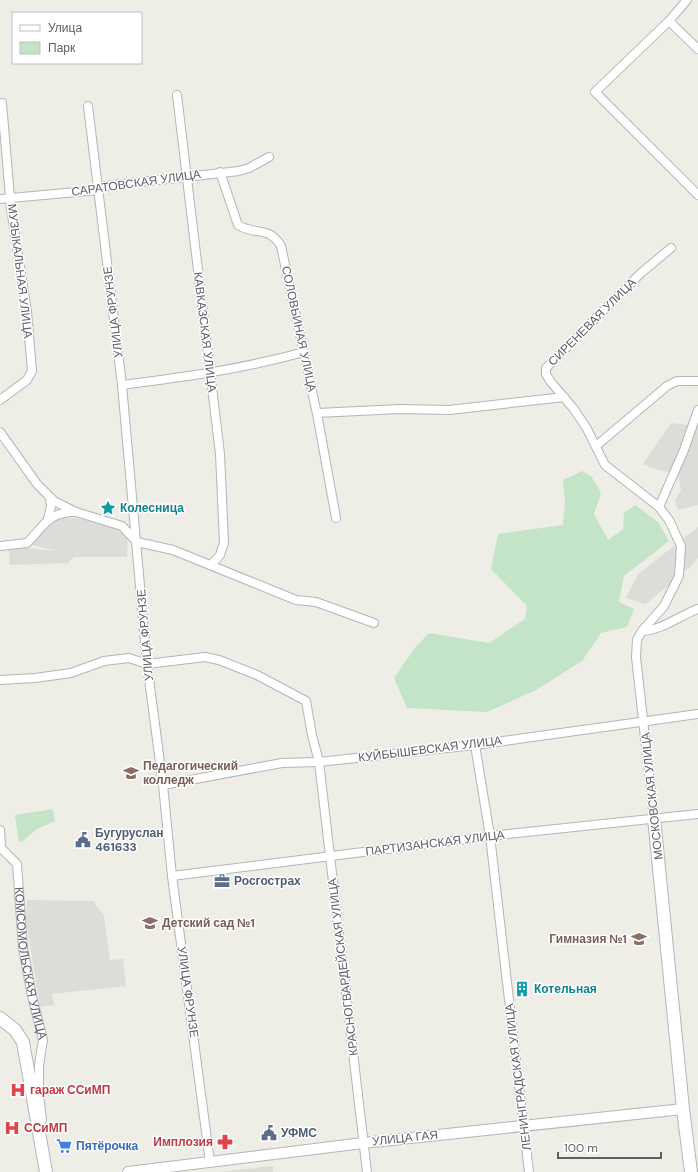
<svg xmlns="http://www.w3.org/2000/svg" width="698" height="1172" font-family="'DM Sans',sans-serif">
<rect width="100%" height="100%" fill="#eeede6"/>
<g fill="#dddcd8">
<path d="M 671,423 L 698,426 L 698,505 L 678,510 L 675,500 L 681,490 L 678,474 L 655,469 L 643,464 Z"/>
<path d="M 65,518 L 75,518 L 119,527 L 128,535 L 127,557 L 74,557 L 68,563 L 10,565 L 9,550 L 24,548 L 56,551 L 33,545 L 30,543 L 56,520 Z"/>
<path d="M 698,527 L 698,558 L 691,566 L 646,604 L 626,598 L 638,574 Z"/>
<path d="M 27,900 L 93,901 L 104,916 L 110,960 L 123,959 L 126,986 L 52,994 L 54,1005 L 40,1007 L 26,919 Z"/>
</g>
<path fill="#deddd4" d="M 273,1166 L 273,1172 L 219,1172 Z"/>
<g fill="#c4e4c8">
<path d="M 582,471 L 591,476 L 601,493 L 594,514 L 608,540 L 623,529 L 624,513 L 635,505 L 658,522 L 669,541 L 624,576 L 619,602 L 634,609 L 627,627 L 601,633 L 582,661 L 536,690 L 487,712 L 407,708 L 394,678 L 415,648 L 429,633 L 489,643 L 525,619 L 527,606 L 491,569 L 498,534 L 563,525 L 565,502 L 563,480 Z"/>
<path d="M 53,809 L 55,821 L 37,829 L 23,841 L 19,842 L 15,815 Z"/>
</g>
<g fill="none" stroke-linecap="round" stroke-linejoin="round">
<defs>
<g id="minor">
<path d="M 687,0 L 669,21 L 595,92 L 698,195"/>
<path d="M 669,21 L 698,49"/>
<path d="M 177,95 L 220,454 L 224,543 L 220,555 L 211,565"/>
<path d="M 88,106 L 122,385 L 147,664 L 163,785 L 172,876 L 210,1162"/>
<path d="M 220,172 L 238,225 C 256,236 268,225 281,246 L 318,419 L 336,518"/>
<path d="M 0,199 L 98,190 L 105,186 L 239,171 L 249,168 L 269,157"/>
<path d="M 122,385 C 184,377 243,369 304,352"/>
<path d="M 0,400 L 27,380 L 32,371 L 27,312 L 11,209 L 2,103"/>
<path d="M 317,413 L 400,409 L 449,410 L 564,397"/>
<path d="M 0,432 L 37,484 L 54,501 L 76,512 L 122,526 L 137,542 L 173,550 L 296,600 L 316,602 L 374,623"/>
<path d="M 596,446 L 667,386 L 677,381 L 698,381"/>
<path d="M 659,507 L 684,450 L 698,410"/>
<path d="M 48,519 L 51,506 L 50,497"/>
<path d="M 0,546 L 27,543 C 44,526 48,512 75,512"/>
<path d="M 642,631 C 662,630 679,616 698,609"/>
<path d="M 0,680 L 35,678 L 71,673 L 104,661 L 129,658 L 147,664 L 205,657 L 219,660 L 257,675 L 306,701 L 312,735 L 319,762 L 367,1172"/>
<path d="M 475,745 L 490,836 L 529,1172"/>
<path d="M 163,785 L 282,763 L 319,762 L 475,745 L 698,714"/>
<path d="M 654,818 L 636,657 L 637,640 L 642,631 L 664,606 L 679,576 L 681,546 L 669,520 L 659,507 L 605,465 L 586,427 L 573,408 L 550,381 L 546,374 L 546,368 L 641,273 L 671,248"/>
<path id="s1" d="M 0,830 L 1,848 L 17,864 L 23,948 L 32,996 L 43,1040 L 39,1065 L 39,1094 L 34,1101"/>
<path d="M 172,876 L 490,836 L 698,814"/>
<path d="M 39,1094 L 42,1120"/>
</g>
<path id="tertiary" d="M 128,1172 L 363,1143 L 683,1109"/>
<g id="secondary">
<path d="M 654,818 L 683,1109 L 691,1172"/>
<path d="M 0,1018 L 15,1030 L 23,1042 L 46,1172"/>
</g>
</defs>
<use href="#minor" stroke="#b3b5b9" stroke-width="10"/>
<use href="#tertiary" stroke="#b3b5b9" stroke-width="12"/>
<use href="#secondary" stroke="#b4b7bc" stroke-width="14"/>
<use href="#minor" stroke="#fff" stroke-width="8"/>
<use href="#tertiary" stroke="#fff" stroke-width="10"/>
<use href="#secondary" stroke="#fff" stroke-width="12"/>
</g>
<defs>
<symbol id="sight-bare" viewBox="-9 -9 18 18"><path d="M0-6L1.8-2.2L6-1.7L2.9 1.2L3.7 5.4L0 3.3L-3.7 5.4L-2.9 1.2L-6-1.7L-1.8-2.2Z" fill="#0f9aa8" stroke="#fff" stroke-width="2.5" paint-order="stroke"/></symbol>
<symbol id="university-bare" viewBox="-9 -9 18 18"><path d="M0-5L7-2L0 1L-7-2ZM-4 1L0 2.5L4 1V4Q0 6-4 4Z" fill="#8d6e63" stroke="#fff" stroke-width="2.5" paint-order="stroke"/></symbol>
<symbol id="civic-bare" viewBox="-9 -9 18 18"><path d="M-.6-6.5H3V-4.5H.6V-3L4-1V1h2V6H-6V1h2V-1L-.6-3ZM-1.2 2.5V6h2.4V2.5Z" fill="#5c6f8a" stroke="#fff" stroke-width="2.5" paint-order="stroke"/></symbol>
<symbol id="office-bare" viewBox="-9 -9 18 18"><path d="M-6-3h4V-5.5h4V-3h4V5H-6ZM-1-4.5V-3h2v-1.5ZM-6 0V1H6V0Z" fill="#5c6f8a" stroke="#fff" stroke-width="2.5" paint-order="stroke"/></symbol>
<symbol id="school-bare" viewBox="-9 -9 18 18"><path d="M0-5L7-2L0 1L-7-2ZM-4 1L0 2.5L4 1V4Q0 6-4 4Z" fill="#8d6e63" stroke="#fff" stroke-width="2.5" paint-order="stroke"/></symbol>
<symbol id="building-bare" viewBox="-9 -9 18 18"><path d="M-4-6H4V6H1V3H-1V6H-4ZM-2.5-4.3h1.7v1.8h-1.7ZM.8-4.3h1.7v1.8H.8ZM-2.5-1h1.7V.8h-1.7ZM.8-1h1.7V.8H.8Z" fill="#0f9aa8" stroke="#fff" stroke-width="2.5" paint-order="stroke"/></symbol>
<symbol id="hospital-bare" viewBox="-9 -9 18 18"><path d="M-5-5h3v3.5h4V-5h3V5h-3V1.5h-4V5h-3Z" fill="#e0444e" stroke="#fff" stroke-width="2.5" paint-order="stroke"/></symbol>
<symbol id="pharmacy-bare" viewBox="-9 -9 18 18"><path d="M-2-6h4v4h4v4h-4v4h-4v-4h-4v-4h4Z" fill="#e0444e" stroke="#fff" stroke-width="2.5" paint-order="stroke"/></symbol>
<symbol id="supermarket-bare" viewBox="-9 -9 18 18"><path d="M-6-5.5h2.5l.6 2H6L4.5 2H-2.5L-4.4-4H-6ZM-1.5 3.2a1.3 1.3 0 1 0 .1 0ZM3 3.2a1.3 1.3 0 1 0 .1 0Z" fill="#3f7fe0" stroke="#fff" stroke-width="2.5" paint-order="stroke"/></symbol>
</defs>
<g fill-rule="evenodd">
<use href="#sight-bare" x="97" y="497" width="22" height="22"/>
<use href="#university-bare" x="120" y="762" width="22" height="22"/>
<use href="#civic-bare" x="72" y="829" width="22" height="22"/>
<use href="#office-bare" x="211" y="870" width="22" height="22"/>
<use href="#school-bare" x="139" y="912" width="22" height="22"/>
<use href="#school-bare" x="628" y="928" width="22" height="22"/>
<use href="#building-bare" x="511" y="978" width="22" height="22"/>
<use href="#hospital-bare" x="7" y="1079" width="22" height="22"/>
<use href="#hospital-bare" x="1" y="1117" width="22" height="22"/>
<use href="#civic-bare" x="258" y="1122" width="22" height="22"/>
<use href="#pharmacy-bare" x="214" y="1131" width="22" height="22"/>
<use href="#supermarket-bare" x="53" y="1135" width="22" height="22"/>
</g>
<g text-anchor="middle" dominant-baseline="central" stroke-width="3" stroke-linejoin="round" paint-order="stroke">
<g font-size="12" fill="#5d6065" stroke="#fff">
<text transform="translate(136 183) rotate(-8)">САРАТОВСКАЯ УЛИЦА</text>
<text transform="translate(20 271) rotate(83)">МУЗЫКАЛЬНАЯ УЛИЦА</text>
<text transform="translate(113 312) rotate(-97)">УЛИЦА ФРУНЗЕ</text>
<text transform="translate(592 322) rotate(-45)">СИРЕНЕВАЯ УЛИЦА</text>
<text transform="translate(299 329) rotate(78)">СОЛОВЬИНАЯ УЛИЦА</text>
<text transform="translate(205 332) rotate(83)">КАВКАЗСКАЯ УЛИЦА</text>
<text transform="translate(145 635) rotate(-95)">УЛИЦА ФРУНЗЕ</text>
<text transform="translate(430 749) rotate(-7)">КУЙБЫШЕВСКАЯ УЛИЦА</text>
<text transform="translate(652 796) rotate(-96)">МОСКОВСКАЯ УЛИЦА</text>
<text transform="translate(435 843) rotate(-7)">ПАРТИЗАНСКАЯ УЛИЦА</text>
<text stroke="none"><textPath href="#s1" startOffset="141">КОМСОМОЛЬСКАЯ УЛИЦА</textPath></text>
<text transform="translate(343 967) rotate(-97)">КРАСНОГВАРДЕЙСКАЯ УЛИЦА</text>
<text transform="translate(188 992) rotate(82)">УЛИЦА ФРУНЗЕ</text>
<text transform="translate(518 1077) rotate(-97)">ЛЕНИНГРАДСКАЯ УЛИЦА</text>
<text transform="translate(405 1138) rotate(-6)">УЛИЦА ГАЯ</text>
</g>
<g font-size="12" font-weight="bold" fill="#0d838f" stroke="#fff" text-anchor="start">
<text x="120" y="508">Колесница</text>
<text x="534" y="989">Котельная</text>
</g>
<g font-size="12" font-weight="bold" fill="#785e54" stroke="#fff" text-anchor="start">
<text x="143" y="766">Педагогический<tspan x="143" dy="14">колледж</tspan></text>
<text x="162" y="923">Детский сад №1</text>
<text x="627" y="939" text-anchor="end">Гимназия №1</text>
</g>
<g font-size="12" font-weight="bold" fill="#4e5e75" stroke="#fff" text-anchor="start">
<text x="95" y="833">Бугуруслан<tspan x="95" dy="14">461633</tspan></text>
<text x="234" y="881">Росгострах</text>
<text x="281" y="1133">УФМС</text>
</g>
<g font-size="12" font-weight="bold" fill="#be3a42" stroke="#fff" text-anchor="start">
<text x="30" y="1090">гараж ССиМП</text>
<text x="24" y="1128">ССиМП</text>
<text x="213" y="1142" text-anchor="end">Имплозия</text>
</g>
<g font-size="12" font-weight="bold" fill="#366cbe" stroke="#fff" text-anchor="start">
<text x="76" y="1146">Пятёрочка</text>
</g>
</g>
<rect x="12" y="12" width="130" height="52" fill="#ffffff" stroke="#bebfc1"/>
<rect x="20" y="25" width="20" height="6" fill="#ffffff" stroke="#bebfc1"/>
<text x="48" y="32" font-size="12" fill="#5d6065">Улица</text>
<rect x="20" y="42" width="20" height="12" fill="#c4e4c8" stroke="#bebfc1"/>
<text x="48" y="52" font-size="12" fill="#5d6065">Парк</text>
<path d="M558 1152v6h103v-6" fill="none" stroke="#5d6065" stroke-width="2"/>
<text x="564" y="1152" font-size="12" fill="#5d6065" stroke="#ffffff" stroke-width="3" paint-order="stroke">100 m</text>
</svg>
